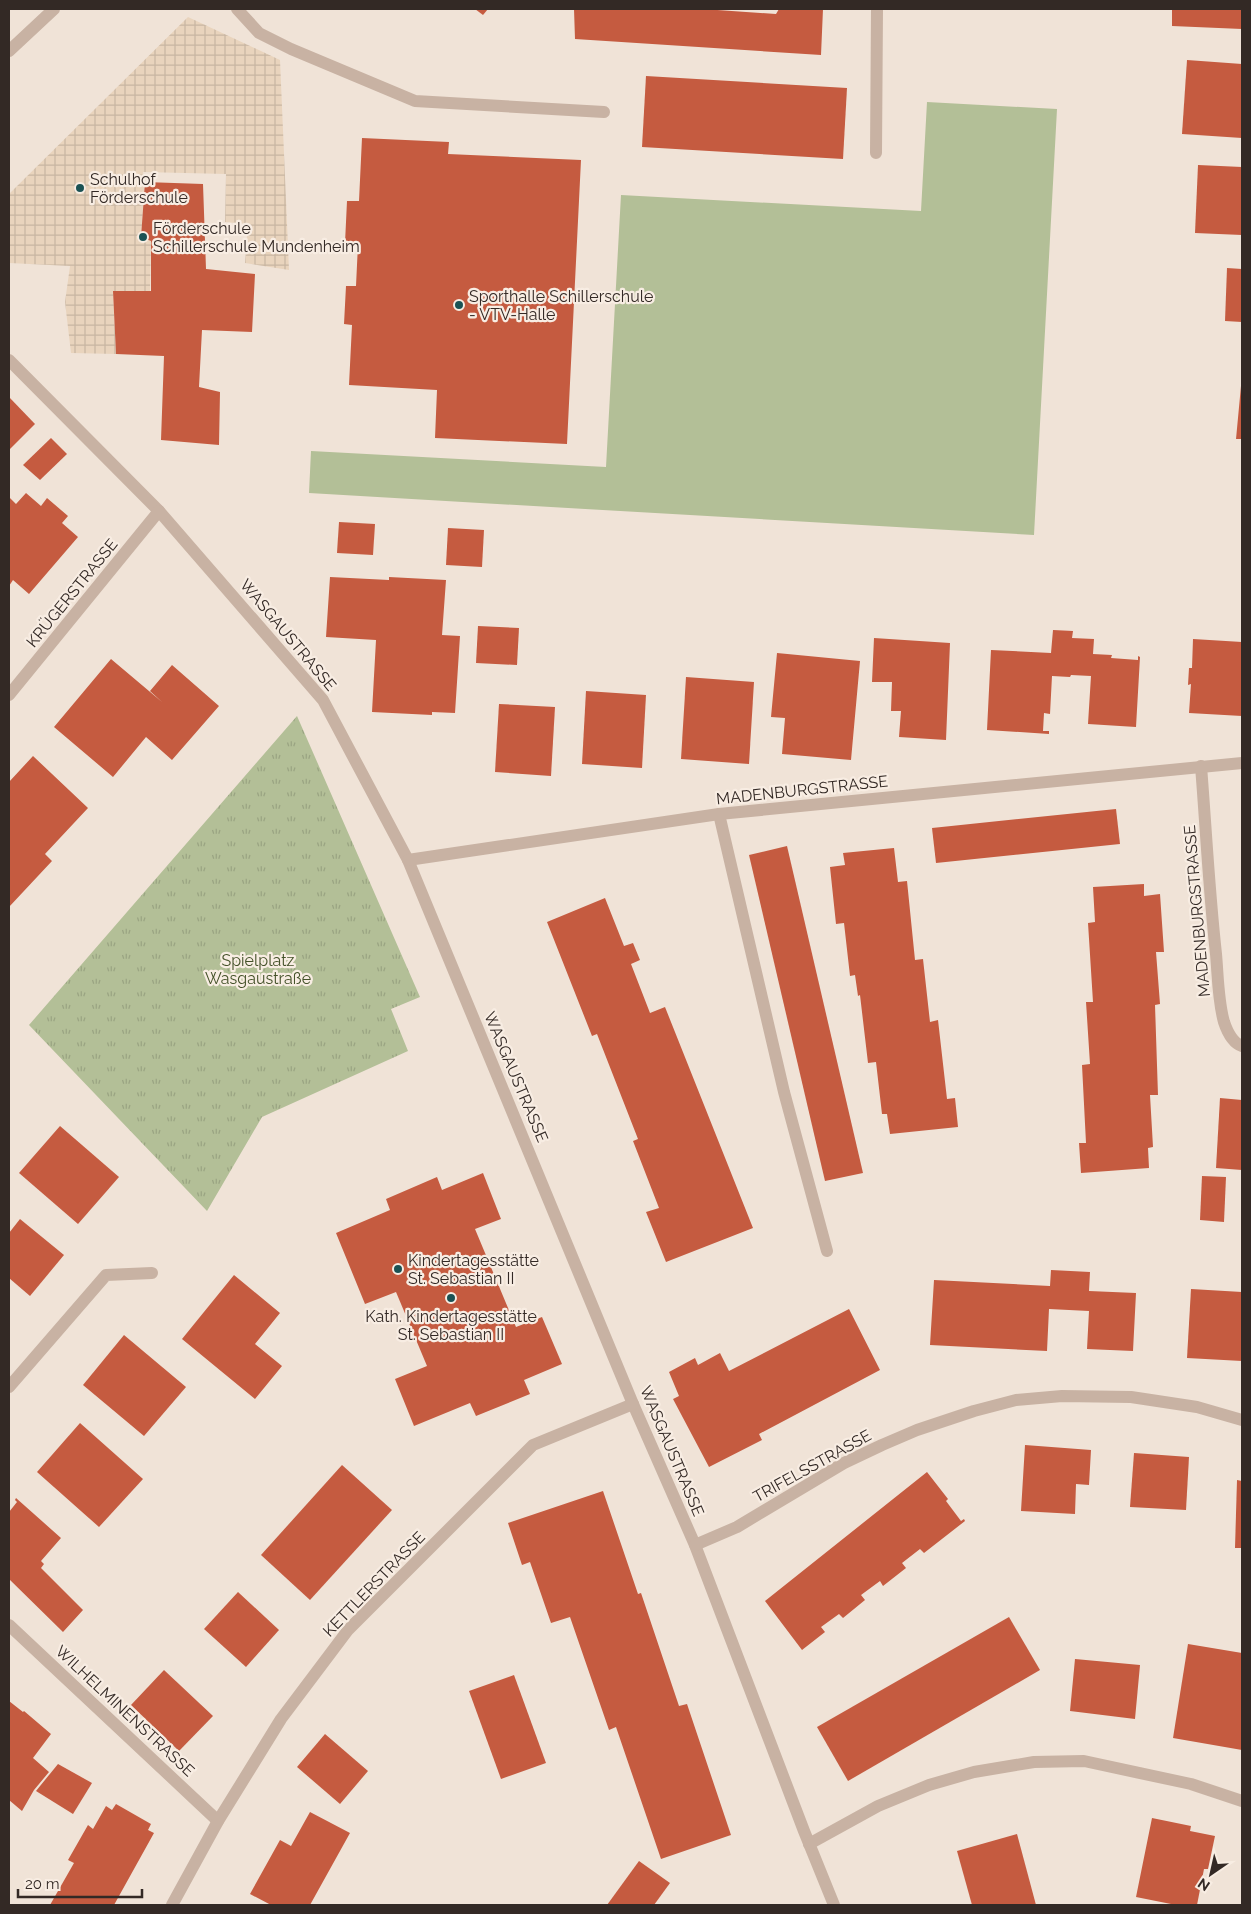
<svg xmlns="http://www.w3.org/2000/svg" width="1251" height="1914" font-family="Raleway,sans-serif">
<defs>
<pattern id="park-tufts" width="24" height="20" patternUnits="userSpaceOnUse" patternTransform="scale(1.25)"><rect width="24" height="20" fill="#b3bf97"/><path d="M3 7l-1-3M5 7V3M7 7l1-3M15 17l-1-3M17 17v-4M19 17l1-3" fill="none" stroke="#9aa482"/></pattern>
<pattern id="plaza-grid" width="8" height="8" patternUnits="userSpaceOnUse" patternTransform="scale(1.25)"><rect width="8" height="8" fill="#e9d4bd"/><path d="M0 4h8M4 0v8" fill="none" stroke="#c8b6a2"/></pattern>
</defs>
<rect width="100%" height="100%" fill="#f0e3d7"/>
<path fill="#b3bf97" d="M 927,102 L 1057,109 L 1034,535 L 309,493 L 311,451 L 606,467 L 621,195 L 921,211 Z"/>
<path fill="url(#park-tufts)" d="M 297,716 L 420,997 L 391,1009 L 408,1051 L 262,1117 L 207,1211 L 29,1025 Z"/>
<path fill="url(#plaza-grid)" d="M 188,17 L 280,60 L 289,270 L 245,263 L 248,224 L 225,222 L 226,174 L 143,172 L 145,182 L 141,237 L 151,241 L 150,291 L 113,291 L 116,354 L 71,353 L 65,302 L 70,266 L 9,263 L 9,194 Z"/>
<g fill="#c55b40">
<path d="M 475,9 L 488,9 L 483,15 Z"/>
<path d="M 574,9 L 703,9 L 776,14 L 779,9 L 823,9 L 821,55 L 575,39 Z"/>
<path d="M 1172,9 L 1242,9 L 1242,29 L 1172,26 Z"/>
<path d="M 1187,60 L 1242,64 L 1242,138 L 1182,134 Z"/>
<path d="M 646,76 L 847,88 L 843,159 L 642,147 Z"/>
<path d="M 362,138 L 449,142 L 448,154 L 581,160 L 567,444 L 435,438 L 437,390 L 349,385 L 352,325 L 344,324 L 346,286 L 356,286 L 358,244 L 345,243 L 347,201 L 359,201 Z"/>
<path d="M 1198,165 L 1242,167 L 1242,235 L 1195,233 Z"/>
<path d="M 145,182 L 203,184 L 206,269 L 255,274 L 252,332 L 202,330 L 199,387 L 220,392 L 219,445 L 161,440 L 164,356 L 116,354 L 113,291 L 151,291 L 151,241 L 141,237 Z"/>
<path d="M 1227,268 L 1242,269 L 1242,322 L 1225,321 Z"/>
<path d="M 1241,386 L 1242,386 L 1242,439 L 1236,439 Z"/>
<path d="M 9,397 L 35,424 L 9,450 Z"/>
<path d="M 51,438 L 67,454 L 40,480 L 23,465 Z"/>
<path d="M 26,493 L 41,506 L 47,498 L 68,516 L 62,523 L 78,537 L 29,594 L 13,580 L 9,586 L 9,497 L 16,504 Z"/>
<path d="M 339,522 L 375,524 L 373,555 L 337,553 Z"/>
<path d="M 448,528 L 484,530 L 482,567 L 446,565 Z"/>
<path d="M 330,577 L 389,580 L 389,577 L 446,580 L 442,635 L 460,636 L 455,713 L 432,712 L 432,715 L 372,712 L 376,640 L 326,637 Z"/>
<path d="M 478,626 L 519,628 L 517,665 L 476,663 Z"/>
<path d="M 1053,630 L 1073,631 L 1072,638 L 1094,639 L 1093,654 L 1112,655 L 1111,658 L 1138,660 L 1138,656 L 1140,657 L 1136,727 L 1088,724 L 1091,676 L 1071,675 L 1070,677 L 1052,676 L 1050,714 L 1044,713 L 1043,731 L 1049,731 L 1049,734 L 987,730 L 991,650 L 1051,653 Z"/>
<path d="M 874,638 L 950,643 L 946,740 L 899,737 L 901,711 L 891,711 L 892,682 L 872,682 Z"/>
<path d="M 1193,639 L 1242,642 L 1242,716 L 1189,713 L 1191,684 L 1188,685 L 1189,668 L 1192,668 Z"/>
<path d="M 777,653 L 860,661 L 851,760 L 782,754 L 785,718 L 771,717 Z"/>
<path d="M 111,659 L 162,702 L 150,691 L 172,665 L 219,706 L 172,760 L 146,737 L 113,777 L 54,727 Z"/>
<path d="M 686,677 L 754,682 L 749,764 L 681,759 Z"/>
<path d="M 586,691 L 646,695 L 642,768 L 582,764 Z"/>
<path d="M 499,704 L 555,707 L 551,776 L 495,772 Z"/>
<path d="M 33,756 L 88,808 L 45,854 L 52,861 L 9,907 L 9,782 Z"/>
<path d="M 1116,809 L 1120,844 L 936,863 L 932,828 Z"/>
<path d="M 787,846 L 863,1173 L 825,1181 L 749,855 Z"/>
<path d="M 894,848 L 898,882 L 907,881 L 915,960 L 923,959 L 930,1022 L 938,1020 L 947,1099 L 955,1098 L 958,1127 L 890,1134 L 887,1114 L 882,1114 L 876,1062 L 868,1063 L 860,995 L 858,996 L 855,975 L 850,976 L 844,923 L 836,924 L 830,867 L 845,865 L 843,853 Z"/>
<path d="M 1144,884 L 1144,896 L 1160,894 L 1164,952 L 1156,952 L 1160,1004 L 1155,1005 L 1158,1095 L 1150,1095 L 1153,1147 L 1148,1148 L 1149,1168 L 1081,1173 L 1079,1143 L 1086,1143 L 1082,1065 L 1090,1064 L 1086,1002 L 1093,1002 L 1088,923 L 1095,922 L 1093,887 Z"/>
<path d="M 605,898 L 624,946 L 633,943 L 640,960 L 631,964 L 650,1013 L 665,1007 L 753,1228 L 666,1262 L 646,1212 L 659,1208 L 633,1141 L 638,1139 L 597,1034 L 592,1036 L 547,922 Z"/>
<path d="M 1220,1098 L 1242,1100 L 1242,1170 L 1216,1168 Z"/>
<path d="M 60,1126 L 119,1177 L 78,1224 L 19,1173 Z"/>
<path d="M 483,1173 L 501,1219 L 475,1229 L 516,1327 L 542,1317 L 562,1364 L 524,1380 L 530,1394 L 476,1416 L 470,1403 L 414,1426 L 395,1379 L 427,1366 L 396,1292 L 365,1304 L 336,1233 L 390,1210 L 386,1199 L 437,1177 L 442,1190 Z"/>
<path d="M 1202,1176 L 1226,1177 L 1224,1222 L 1200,1220 Z"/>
<path d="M 20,1219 L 64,1255 L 30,1296 L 9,1278 L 9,1233 Z"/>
<path d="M 1051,1270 L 1090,1272 L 1089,1291 L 1136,1293 L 1133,1351 L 1087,1349 L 1089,1311 L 1049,1309 L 1047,1351 L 930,1345 L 934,1280 L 1050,1286 Z"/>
<path d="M 234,1275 L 280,1313 L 255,1344 L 282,1366 L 255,1399 L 182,1339 Z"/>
<path d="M 1191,1289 L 1242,1292 L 1242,1361 L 1187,1358 Z"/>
<path d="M 849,1309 L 880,1370 L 759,1434 L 762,1440 L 709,1467 L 673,1399 L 679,1396 L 669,1372 L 695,1358 L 698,1365 L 720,1353 L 729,1371 Z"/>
<path d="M 124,1335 L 186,1387 L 144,1436 L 83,1385 Z"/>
<path d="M 80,1423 L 143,1479 L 99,1527 L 37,1472 Z"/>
<path d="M 1025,1445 L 1091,1450 L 1089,1485 L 1076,1484 L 1075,1514 L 1021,1511 Z"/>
<path d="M 1134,1453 L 1189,1457 L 1186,1510 L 1130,1507 Z"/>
<path d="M 342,1465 L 392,1510 L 310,1600 L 261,1555 Z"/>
<path d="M 927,1472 L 948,1499 L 946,1501 L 961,1521 L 964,1519 L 965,1521 L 924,1553 L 920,1549 L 902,1563 L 906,1568 L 883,1586 L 880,1581 L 861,1595 L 865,1600 L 843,1618 L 839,1614 L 821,1627 L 825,1632 L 802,1650 L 765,1601 Z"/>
<path d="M 1237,1480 L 1242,1481 L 1242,1548 L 1235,1548 Z"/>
<path d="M 603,1491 L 638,1594 L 641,1593 L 679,1706 L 687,1704 L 731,1835 L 661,1859 L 616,1727 L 609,1730 L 570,1617 L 551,1623 L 530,1562 L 522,1565 L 508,1523 Z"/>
<path d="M 16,1498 L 61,1538 L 41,1561 L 44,1564 L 41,1568 L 83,1610 L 63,1632 L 9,1579 L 9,1512 L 17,1502 L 15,1500 Z"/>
<path d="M 238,1592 L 279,1630 L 246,1667 L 204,1629 Z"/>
<path d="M 1009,1617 L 1040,1670 L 848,1781 L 817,1727 Z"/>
<path d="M 1188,1644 L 1242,1653 L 1242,1750 L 1173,1738 Z"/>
<path d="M 1075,1659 L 1140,1665 L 1135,1719 L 1070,1711 Z"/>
<path d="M 164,1670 L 213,1716 L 179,1751 L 131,1705 Z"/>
<path d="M 514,1675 L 546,1763 L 501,1779 L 469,1691 Z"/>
<path d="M 9,1701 L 23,1712 L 24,1711 L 51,1734 L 33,1758 L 49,1772 L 34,1790 L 22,1811 L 9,1800 Z"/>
<path d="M 325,1734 L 368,1771 L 340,1804 L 297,1767 Z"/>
<path d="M 58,1764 L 92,1783 L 73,1814 L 36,1791 Z"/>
<path d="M 116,1804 L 151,1824 L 148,1830 L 154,1833 L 114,1905 L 50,1905 L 74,1863 L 68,1860 L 88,1825 L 93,1829 L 106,1806 L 112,1810 Z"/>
<path d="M 310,1812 L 350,1833 L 310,1905 L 271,1905 L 250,1894 L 280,1840 L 291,1846 Z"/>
<path d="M 1152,1818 L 1191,1826 L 1190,1831 L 1215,1836 L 1208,1869 L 1204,1869 L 1197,1905 L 1176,1905 L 1136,1897 Z"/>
<path d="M 1017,1834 L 1036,1905 L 972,1905 L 957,1851 Z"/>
<path d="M 639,1861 L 670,1883 L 654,1905 L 607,1905 Z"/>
</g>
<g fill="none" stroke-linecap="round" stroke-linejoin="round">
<g stroke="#c8b2a3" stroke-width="12">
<path d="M 237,9 L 259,33 L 291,49 L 415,101 L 604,112"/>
<path d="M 9,51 L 54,9"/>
<path d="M 876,153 L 877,9"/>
<path d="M 9,360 L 159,511 L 323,700 L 408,860 L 633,1404 L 695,1545 L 804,1831 L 834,1905"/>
<path d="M 9,695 L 159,511"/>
<path d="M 1201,766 C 1206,829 1209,891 1216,954 C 1218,976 1218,1001 1224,1022 C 1227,1031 1233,1043 1242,1046"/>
<path d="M 719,814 L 784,1092 L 827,1251"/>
<path d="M 408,860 L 719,814 L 1242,763"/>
<path d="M 9,1387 L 106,1275 L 152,1273"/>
<path d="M 695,1545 L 737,1527 L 844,1463 L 882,1445 L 917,1430 L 974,1411 L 1016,1400 L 1062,1396 L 1131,1397 L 1197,1407 L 1242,1420"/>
<path d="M 9,1625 L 218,1821"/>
<path d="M 809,1844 L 878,1806 L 929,1785 L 974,1772 L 1034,1762 L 1084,1761 L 1191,1784 L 1242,1801"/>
<path d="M 172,1905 L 218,1821 L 281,1719 L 348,1630 L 533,1445 L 633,1404"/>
</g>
</g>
<g fill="#1b5254" stroke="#f8ede3" stroke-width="2">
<circle cx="80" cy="188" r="5"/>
<circle cx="143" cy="237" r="5"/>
<circle cx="459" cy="305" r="5"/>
<circle cx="398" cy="1269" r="5"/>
<circle cx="451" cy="1298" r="5"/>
</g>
<g text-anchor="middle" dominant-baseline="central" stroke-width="4.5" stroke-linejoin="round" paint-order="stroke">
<g font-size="16" fill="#332925" stroke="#f8ede3" text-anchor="start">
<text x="90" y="179">Schulhof<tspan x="90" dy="18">Förderschule</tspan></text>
<text x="153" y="228">Förderschule<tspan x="153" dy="18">Schillerschule Mundenheim</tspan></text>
<text x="469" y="296">Sporthalle Schillerschule<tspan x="469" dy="18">- VTV-Halle</tspan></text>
<text x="408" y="1260">Kindertagesstätte<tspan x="408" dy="18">St. Sebastian II</tspan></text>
<text x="451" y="1316" text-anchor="middle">Kath. Kindertagesstätte<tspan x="451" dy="18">St. Sebastian II</tspan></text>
</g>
<g font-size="16" fill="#332925" stroke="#f8ede3">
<text transform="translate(72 593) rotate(-51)">KRÜGERSTRASSE</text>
<text transform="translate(288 635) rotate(50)">WASGAUSTRASSE</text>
<text transform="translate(802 790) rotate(-6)">MADENBURGSTRASSE</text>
<text transform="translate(1197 911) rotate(-95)">MADENBURGSTRASSE</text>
<text transform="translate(516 1077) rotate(67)">WASGAUSTRASSE</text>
<text transform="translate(672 1451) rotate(67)">WASGAUSTRASSE</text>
<text transform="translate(812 1466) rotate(-29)">TRIFELSSTRASSE</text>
<text transform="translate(374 1584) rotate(-46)">KETTLERSTRASSE</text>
<text transform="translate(125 1711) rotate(43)">WILHELMINENSTRASSE</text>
</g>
<g font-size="16" fill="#445129" stroke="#f8ede3">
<text x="258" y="960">Spielplatz<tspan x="258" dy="18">Wasgaustraße</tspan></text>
</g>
</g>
<rect width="1251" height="1914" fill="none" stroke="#332925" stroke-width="20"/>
<g transform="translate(1211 1874) rotate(214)" stroke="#f8ede3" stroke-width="4" paint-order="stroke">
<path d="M0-4L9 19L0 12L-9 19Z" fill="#332925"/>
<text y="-8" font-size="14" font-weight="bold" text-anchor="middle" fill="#332925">N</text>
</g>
<path d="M18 1889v8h124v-8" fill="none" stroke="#332925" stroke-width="2.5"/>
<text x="25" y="1889" font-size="15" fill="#332925" stroke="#f8ede3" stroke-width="4" paint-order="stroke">20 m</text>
</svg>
